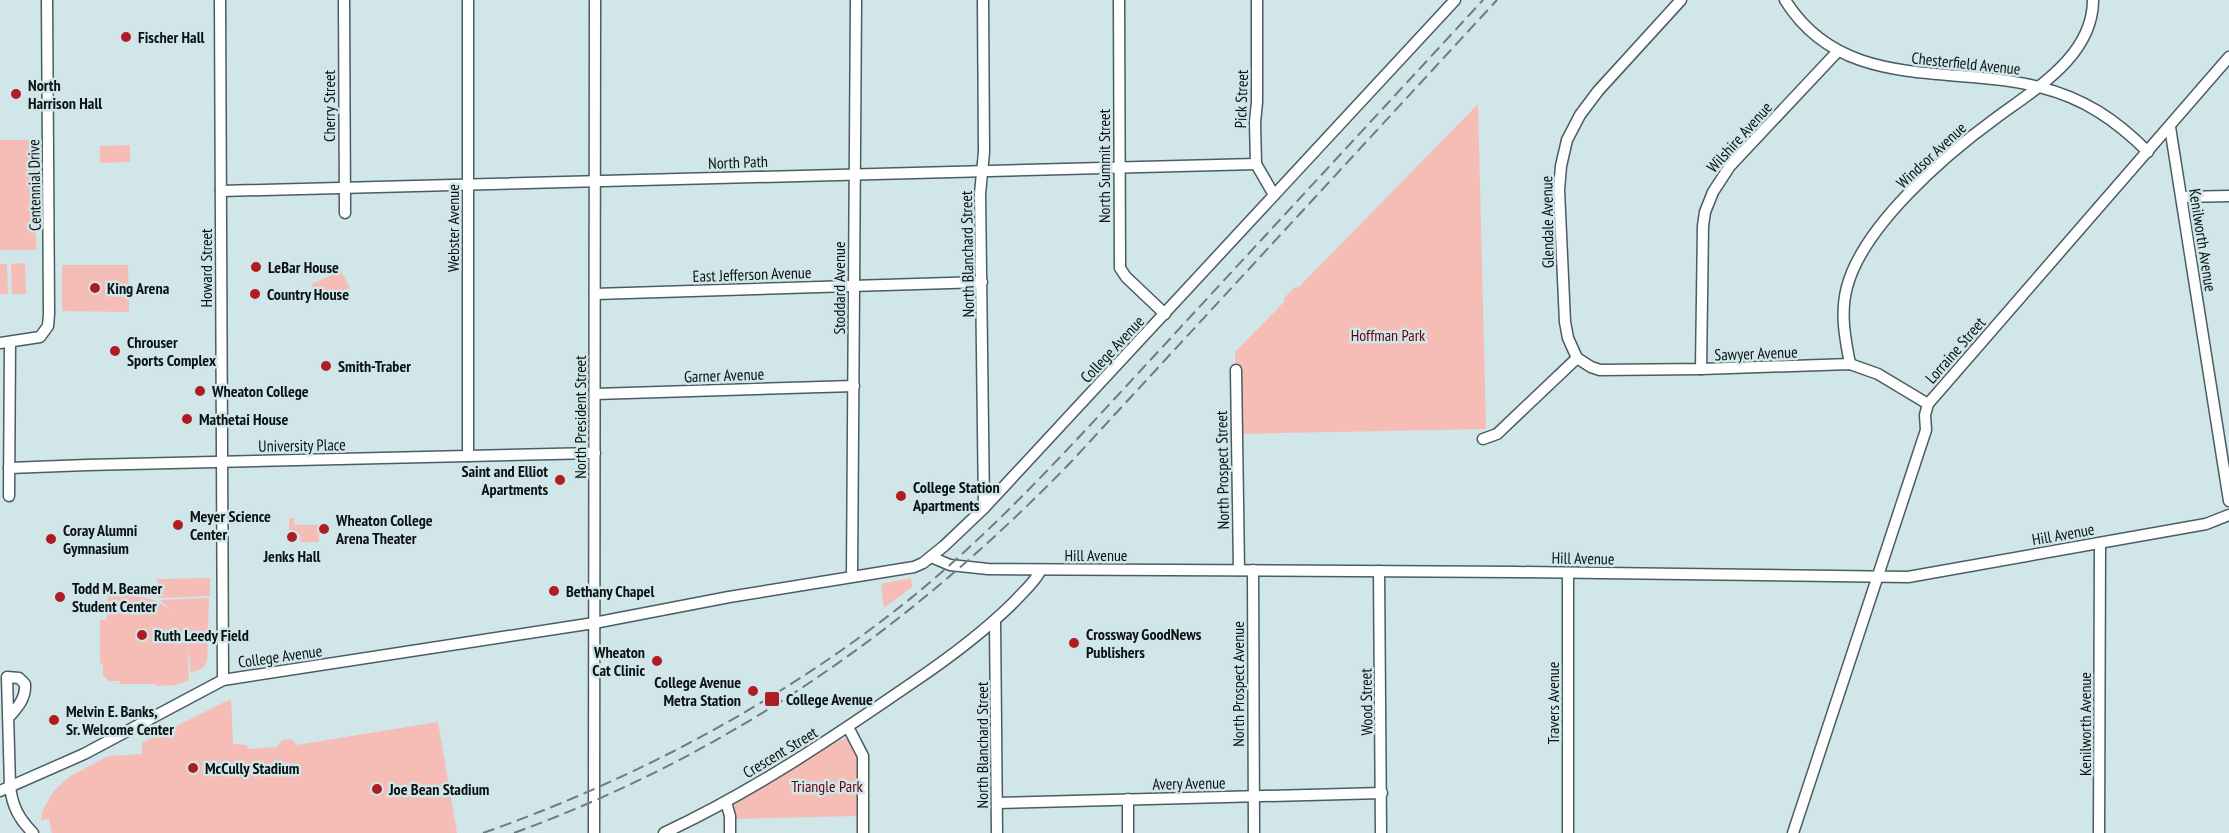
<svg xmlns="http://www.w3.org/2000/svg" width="2229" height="833" font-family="'PT Sans Narrow',sans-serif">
<rect width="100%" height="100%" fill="#d0e6e9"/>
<g fill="#f6bcb6">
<path d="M 1478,104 L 1486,429 L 1237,434 L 1235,352 L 1285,301 L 1284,298 L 1294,288 L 1299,287 Z"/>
<rect x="0" y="140" width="36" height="110"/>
<path d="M 130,145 L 130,162 L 100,163 L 100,146 Z"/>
<path d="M 25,263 L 26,294 L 12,294 L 11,264 Z"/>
<path d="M 0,264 L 7,264 L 8,294 L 0,294 Z"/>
<path d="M 62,265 L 128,265 L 129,312 L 62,311 Z"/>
<path d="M 341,271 L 350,288 L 317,302 L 311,284 Z"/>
<path d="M 289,518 L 294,518 L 294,525 L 319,525 L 319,542 L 300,542 L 300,534 L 289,534 Z"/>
<path d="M 210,578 L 210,596 L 158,598 L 157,579 Z"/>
<path d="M 911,578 L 912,587 L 884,608 L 881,584 Z"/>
<path d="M 108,594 C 136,596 155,594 176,615 L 160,600 L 209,598 L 207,661 L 203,668 L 191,673 L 187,643 L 189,680 L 176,685 L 157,686 L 155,684 L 120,684 L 120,681 L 109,681 L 103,675 L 103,664 L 100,663 L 100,620 L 106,620 Z"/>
<path d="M 231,699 L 233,744 L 247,745 L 248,749 L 276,747 L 283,740 L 292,739 L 296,745 L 438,722 L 457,833 L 52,833 L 49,819 L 41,820 L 43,810 L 53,792 L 69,777 L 108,756 L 142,754 L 142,743 Z"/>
<path d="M 846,738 C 865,751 858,795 859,816 L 735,819 L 734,805 L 737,801 L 838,741 Z"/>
</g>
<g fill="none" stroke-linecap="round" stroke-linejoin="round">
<defs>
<g id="minor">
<path d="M 220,0 L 223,680"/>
<path d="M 344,0 L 345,213"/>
<path d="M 468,0 L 468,456"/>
<path d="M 983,0 L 984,152 L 980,194 L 984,508"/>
<path d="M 1119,0 L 1120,268 L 1126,277 L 1165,314"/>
<path d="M 1257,0 L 1257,102 L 1255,122 L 1256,164 L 1274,195"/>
<path d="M 1785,0 C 1843,93 1950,64 2039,87 C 2084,98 2116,120 2148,152"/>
<path d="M 2170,127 L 2229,501"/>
<path d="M 221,191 L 1256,164"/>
<path d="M 2182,197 L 2229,196"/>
<path d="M 595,294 L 982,282"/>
<path d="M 0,343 L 40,337 L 48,326 L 49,314 L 47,0"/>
<path d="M 1577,358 L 1591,367 L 1600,370 L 1701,369 L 1850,364 L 1878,374 L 1928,404"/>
<path d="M 1850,364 C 1845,338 1840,313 1847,287 C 1863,226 1945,155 1996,118 C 2035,89 2093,56 2093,0"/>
<path d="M 1701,369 L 1703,226 L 1705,212 L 1713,192 L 1730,166 L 1838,51"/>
<path d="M 1236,370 L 1239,570"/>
<path d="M 595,394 L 854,386"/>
<path d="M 1483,439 L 1497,434 L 1577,358 L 1568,338 L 1565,322 L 1559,190 L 1561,166 L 1567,140 L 1580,115 L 1598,91 L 1681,0"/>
<path d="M 9,468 L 87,465 L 595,453"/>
<path d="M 9,496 L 10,342"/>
<path d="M 931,557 L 950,565 L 988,569 L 1516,572 L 1908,577 L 2206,524 L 2229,515"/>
<path d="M 1253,570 L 1254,833"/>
<path d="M 1379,571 L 1381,833"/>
<path d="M 1568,573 L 1568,833"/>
<path d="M 852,576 L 856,0"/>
<path d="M 995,621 L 997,833"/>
<path d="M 9,717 C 18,707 26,698 25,684 L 19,678 L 7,677 L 10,786 C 12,806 19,819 33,833"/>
<path d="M 848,727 L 863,756 L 863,833"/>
<path d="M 0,791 L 84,754 L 223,680 L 594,623 L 729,597 L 914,567 L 923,563 L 944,546 L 984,508 L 1455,0"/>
<path d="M 726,802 L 730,816 L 730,833"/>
<path d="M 997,803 L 1382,793"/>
<path d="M 594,833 L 595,0"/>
<path d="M 664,833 C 752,792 832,738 912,683 C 949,658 984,632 1015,601 C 1025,590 1034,583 1041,570"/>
<path d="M 1128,833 L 1128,799"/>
<path d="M 1793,833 L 1926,430 L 1925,415 L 1928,404 L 2229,57"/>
<path d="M 2099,833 L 2100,543"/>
</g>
</defs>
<use href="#minor" stroke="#4a5d60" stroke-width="13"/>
<use href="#minor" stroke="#fff" stroke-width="10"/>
<g stroke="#6d7c7e" stroke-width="2" stroke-dasharray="12 6" stroke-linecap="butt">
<path d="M 483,833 C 639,778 788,698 916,594 C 1008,518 1087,428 1168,341 C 1273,227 1378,114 1483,0"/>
<path d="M 514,833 C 732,753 910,628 1071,462 L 1497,0"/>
</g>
</g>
<g fill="#af1c24" stroke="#d0e6e9" stroke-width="2">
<circle cx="126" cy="37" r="6"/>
<circle cx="16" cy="94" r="6"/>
<circle cx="256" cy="267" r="6"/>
<circle cx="95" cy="288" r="6"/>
<circle cx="255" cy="294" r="6"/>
<circle cx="115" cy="351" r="6"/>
<circle cx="326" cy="366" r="6"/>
<circle cx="200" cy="391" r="6"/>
<circle cx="187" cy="419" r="6"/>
<circle cx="560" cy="480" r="6"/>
<circle cx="901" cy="496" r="6"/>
<circle cx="178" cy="525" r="6"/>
<circle cx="324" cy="529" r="6"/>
<circle cx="292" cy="537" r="6"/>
<circle cx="51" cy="539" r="6"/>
<circle cx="554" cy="591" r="6"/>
<circle cx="60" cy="597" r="6"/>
<circle cx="142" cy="635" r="6"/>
<circle cx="1074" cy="643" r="6"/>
<circle cx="657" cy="661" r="6"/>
<circle cx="753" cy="691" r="6"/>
<rect x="764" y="691" width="16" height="16" rx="3"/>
<circle cx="54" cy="720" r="6"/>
<circle cx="193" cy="768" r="6"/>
<circle cx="377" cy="789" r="6"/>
</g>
<g text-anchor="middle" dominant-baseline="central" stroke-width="5" stroke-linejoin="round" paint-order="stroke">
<g font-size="16" font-weight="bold" fill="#0a1213" stroke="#d0e6e9" text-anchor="start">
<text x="138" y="37">Fischer Hall</text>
<text x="28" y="85">North<tspan x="28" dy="18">Harrison Hall</tspan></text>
<text x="268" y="267">LeBar House</text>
<text x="107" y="288">King Arena</text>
<text x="267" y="294">Country House</text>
<text x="127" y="342">Chrouser<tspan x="127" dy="18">Sports Complex</tspan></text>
<text x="338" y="366">Smith-Traber</text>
<text x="212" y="391">Wheaton College</text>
<text x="199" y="419">Mathetai House</text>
<text x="548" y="471" text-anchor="end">Saint and Elliot<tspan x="548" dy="18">Apartments</tspan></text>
<text x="913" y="487">College Station<tspan x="913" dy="18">Apartments</tspan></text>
<text x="190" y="516">Meyer Science<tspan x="190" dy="18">Center</tspan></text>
<text x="336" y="520">Wheaton College<tspan x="336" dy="18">Arena Theater</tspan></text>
<text x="63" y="530">Coray Alumni<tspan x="63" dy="18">Gymnasium</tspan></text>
<text x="292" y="556" text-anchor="middle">Jenks Hall</text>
<text x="72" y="588">Todd M. Beamer<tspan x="72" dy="18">Student Center</tspan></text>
<text x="566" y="591">Bethany Chapel</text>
<text x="1086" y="634">Crossway GoodNews<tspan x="1086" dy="18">Publishers</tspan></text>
<text x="154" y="635">Ruth Leedy Field</text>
<text x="645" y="652" text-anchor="end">Wheaton<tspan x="645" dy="18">Cat Clinic</tspan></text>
<text x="741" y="682" text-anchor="end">College Avenue<tspan x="741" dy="18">Metra Station</tspan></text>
<text x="786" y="699">College Avenue</text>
<text x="66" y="711">Melvin E. Banks,<tspan x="66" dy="18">Sr. Welcome Center</tspan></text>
<text x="205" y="768">McCully Stadium</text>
<text x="389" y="789">Joe Bean Stadium</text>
</g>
<g font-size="16" fill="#0a1213" stroke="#d0e6e9">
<text transform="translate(1966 63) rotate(6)">Chesterfield Avenue</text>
<text transform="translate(1241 99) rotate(-88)">Pick Street</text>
<text transform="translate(329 106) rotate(-90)">Cherry Street</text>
<text transform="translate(1739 137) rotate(-48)">Wilshire Avenue</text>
<text transform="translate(1931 155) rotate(-43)">Windsor Avenue</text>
<text transform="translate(738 162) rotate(-2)">North Path</text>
<text transform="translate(1104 166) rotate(-90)">North Summit Street</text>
<text transform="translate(34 185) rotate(-91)">Centennial Drive</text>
<text transform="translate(1547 222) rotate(-91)">Glendale Avenue</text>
<text transform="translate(453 228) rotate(-90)">Webster Avenue</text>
<text transform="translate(2203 240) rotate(81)">Kenilworth Avenue</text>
<text transform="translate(967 254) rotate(-91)">North Blanchard Street</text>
<text transform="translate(206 268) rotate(-90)">Howard Street</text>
<text transform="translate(752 274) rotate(-2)">East Jefferson Avenue</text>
<text transform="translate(839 288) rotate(-90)">Stoddard Avenue</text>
<text transform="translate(1112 349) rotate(-47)">College Avenue</text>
<text transform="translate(1955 350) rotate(-49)">Lorraine Street</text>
<text transform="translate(1756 353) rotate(-2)">Sawyer Avenue</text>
<text transform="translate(724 375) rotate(-2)">Garner Avenue</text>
<text transform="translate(580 417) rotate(-90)">North President Street</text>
<text transform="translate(302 445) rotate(-1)">University Place</text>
<text transform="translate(1222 470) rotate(-91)">North Prospect Street</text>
<text transform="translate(2063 534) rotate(-10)">Hill Avenue</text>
<text x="1096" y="555">Hill Avenue</text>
<text transform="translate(1583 558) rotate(1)">Hill Avenue</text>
<text transform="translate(280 656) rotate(-8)">College Avenue</text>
<text transform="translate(1238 684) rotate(-90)">North Prospect Avenue</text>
<text transform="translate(1366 702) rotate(-91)">Wood Street</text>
<text transform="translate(1553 703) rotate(-90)">Travers Avenue</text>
<text transform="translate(2085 724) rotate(-90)">Kenilworth Avenue</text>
<text transform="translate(982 745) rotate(-90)">North Blanchard Street</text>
<text transform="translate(780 752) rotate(-31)">Crescent Street</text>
<text transform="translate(1189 783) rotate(-1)">Avery Avenue</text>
</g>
<g font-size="16" fill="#66010b" stroke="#d0e6e9">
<text x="1388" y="335">Hoffman Park</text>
<text x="827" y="786">Triangle Park</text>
</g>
</g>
</svg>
